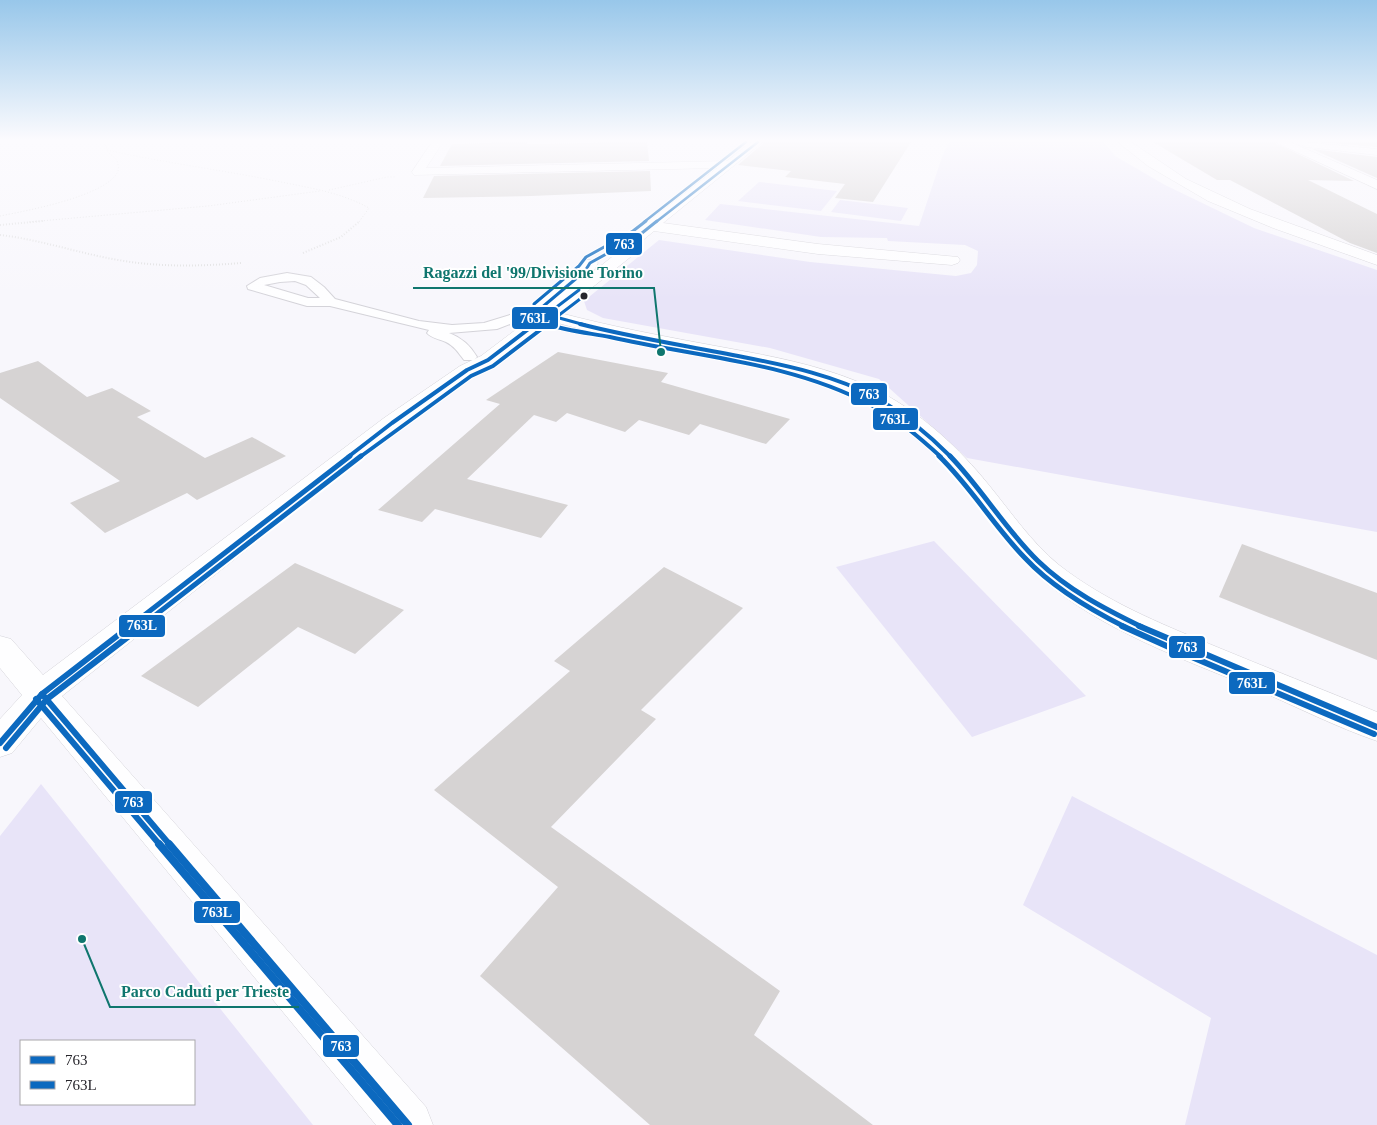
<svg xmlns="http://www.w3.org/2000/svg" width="1377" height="1125" font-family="'Times New Roman',serif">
<rect width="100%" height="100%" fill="#f8f7fc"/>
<g fill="#e8e4f8" fill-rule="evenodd">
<path d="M 949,142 L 1104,142 L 1115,156 L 1165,185 L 1254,228 L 1377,270 L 1377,532 L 967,458 L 879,379 L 770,348 L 603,318 L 587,310 L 584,301 L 659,240 L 810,262 L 956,276 L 971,273 L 977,265 L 978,251 L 965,245 L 888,241 L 887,238 L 821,237 L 705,220 L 720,204 L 919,226 L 942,157 Z"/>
<path d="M 759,182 L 837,191 L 821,211 L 738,201 Z"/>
<path d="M 840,200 L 908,208 L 901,221 L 831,212 Z"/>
<path d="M 934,541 L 1086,696 L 972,737 L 836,567 Z"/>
<path d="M 41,784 L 313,1125 L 0,1125 L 0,836 ZM 21,1041 L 194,1041 L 194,1104 L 21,1104 Z"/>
<path d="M 1072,796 L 1377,955 L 1377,1125 L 1185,1125 L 1211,1018 L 1023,905 Z"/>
</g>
<g fill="#d6d3d3">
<path d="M 522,142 L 528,142 L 527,144 L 647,142 L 649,161 L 440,166 L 452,144 Z"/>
<path d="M 765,142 L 911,142 L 873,202 L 835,198 L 845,184 L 785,177 L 791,171 L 738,165 Z"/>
<path d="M 1153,142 L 1273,142 L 1354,181 L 1308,180 L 1377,214 L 1377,253 L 1350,243 L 1230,180 L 1217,180 Z"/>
<path d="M 1320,142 L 1377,142 L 1377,147 Z"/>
<path d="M 1312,149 L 1377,157 L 1377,178 Z"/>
<path d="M 650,171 L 651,191 L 531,196 L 423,198 L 434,176 Z"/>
<path d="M 558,352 L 668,373 L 661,382 L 790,419 L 766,444 L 700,424 L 689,435 L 639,420 L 625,432 L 567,413 L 556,422 L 534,415 L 467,479 L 568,505 L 541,538 L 435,509 L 422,522 L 378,510 L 500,404 L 486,400 Z"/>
<path d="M 38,361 L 87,397 L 112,388 L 151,411 L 137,417 L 205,458 L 252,437 L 286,456 L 197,500 L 187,493 L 105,533 L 70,503 L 120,481 L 0,398 L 0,373 Z"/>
<path d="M 1242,544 L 1377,593 L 1377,660 L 1219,597 Z"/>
<path d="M 295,563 L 404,610 L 355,654 L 298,627 L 198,707 L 141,676 Z"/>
<path d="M 664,567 L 743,608 L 641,710 L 656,719 L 551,827 L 780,991 L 754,1035 L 873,1125 L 650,1125 L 480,976 L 558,887 L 434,790 L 570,671 L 554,661 Z"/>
</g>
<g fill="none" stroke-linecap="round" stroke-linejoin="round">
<defs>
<path id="service" d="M 287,273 L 311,277 L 324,287 L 335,299 L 419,321 L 452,325 L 484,323 L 513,314 L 520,318 L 518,321 L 497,329 L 449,333 C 462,338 470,345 477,357 L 474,360 L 464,360 C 458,352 454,346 446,342 C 439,339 431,338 427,333 L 429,330 L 330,306 L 307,306 L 248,289 L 247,286 L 260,278 ZM 295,281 L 306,285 L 320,298 L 308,298 L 264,285 L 280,282 Z"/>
<g id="minor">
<path d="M 432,142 L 443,142 L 426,168 L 727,161 L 751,142 L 763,142 L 663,223 L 818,244 L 958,257 L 960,260 L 958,263 L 952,265 L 818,254 L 654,231 L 643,240 L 633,255 L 560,313 C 613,327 667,337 721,347 C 776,357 832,367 882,393 C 922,414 960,449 988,484 C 1011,512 1031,542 1059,565 C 1105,601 1159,623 1212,645 C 1267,668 1322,689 1377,712 L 1377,741 C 1336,727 1297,707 1258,690 C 1183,659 1100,630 1038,576 C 1011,553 993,523 971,495 C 944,460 908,425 869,403 C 813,372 747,363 685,352 C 640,343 594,333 550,321 L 495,364 L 474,374 L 400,428 L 62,696 L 426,1107 L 433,1125 L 376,1125 L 41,718 L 12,753 L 0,757 L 0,719 L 22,695 L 0,668 L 0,636 L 11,639 L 43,675 L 384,418 L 460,366 L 481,356 L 534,316 L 531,309 L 534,305 L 579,268 L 584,260 L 596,260 L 598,263 L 593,272 L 622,249 L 614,244 L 617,241 L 632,234 L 717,168 L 414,175 L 412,172 Z"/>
<path d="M 1118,142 L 1131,142 L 1186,179 L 1250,209 L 1377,255 L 1377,265 L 1273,228 L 1208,201 L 1148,166 Z"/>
<path d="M 1275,142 L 1290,142 L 1377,180 L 1377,189 Z"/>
<path d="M 1303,142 L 1377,149 L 1377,155 L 1307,147 L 1303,146 L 1301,144 Z"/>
</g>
</defs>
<use href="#service" stroke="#d4d3d9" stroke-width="2"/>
<use href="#minor" stroke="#d4d3d9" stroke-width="1"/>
<g stroke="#e0e0e1" stroke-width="1" stroke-dasharray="1 2" stroke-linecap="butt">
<path d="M 107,150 C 165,163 223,170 281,182 C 311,188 342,193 369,208 L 359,222"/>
<path d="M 329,190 L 387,177 L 396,177"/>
<path d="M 0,216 C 25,211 108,196 118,171 C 119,168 118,164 117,160 L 108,152 L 105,142"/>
<path d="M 29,222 L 208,206 L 320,191"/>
</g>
<g stroke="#e0e0e1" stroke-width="2" stroke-dasharray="1 2" stroke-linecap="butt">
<path d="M 0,225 L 43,221"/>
<path d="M 0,235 C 44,240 86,256 131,262 C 167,267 204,266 241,263"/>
<path d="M 303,253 L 341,237 L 360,221"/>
</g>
<use href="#service" fill="#fefeff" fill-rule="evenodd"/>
<use href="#minor" fill="#fefeff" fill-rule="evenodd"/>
<defs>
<path id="bus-1-far5" d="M 656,222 L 758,142"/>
<g id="bus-1-far4">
<path d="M 533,325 L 579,290"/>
<path d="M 585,325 L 541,313 L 540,309 L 585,271 L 590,263 L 637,237 L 657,221"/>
</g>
<g id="bus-1-far3">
<path d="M 580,324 C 634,338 689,346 743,357 C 789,366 836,376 877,398 C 904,414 929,435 951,457"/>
<path d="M 348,457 L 392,423 L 467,370 L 488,360 L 535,324"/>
</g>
<g id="bus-1-far2">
<path d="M 950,456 C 982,489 1005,529 1038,561 C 1068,590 1105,609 1142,627"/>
<path d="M 129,627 L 350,456"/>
</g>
<g id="bus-1-far1">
<path d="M 1139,626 L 1377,727"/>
<path d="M 42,694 L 170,845"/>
<path d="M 0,743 L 42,694 L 130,626"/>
</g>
<path id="bus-1" d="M 169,844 L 408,1125"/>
<path id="bus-2-far5" d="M 644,222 L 746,142"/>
<g id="bus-2-far4">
<path d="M 546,325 L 584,296"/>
<path d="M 551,325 L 535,318 L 534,304 L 579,266 L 586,257 L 633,231 L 646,221"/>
</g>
<g id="bus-2-far3">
<path d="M 547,324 C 567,331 589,333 610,337 C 697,357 791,362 871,405 C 897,418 919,437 941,457"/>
<path d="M 360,457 L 471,376 L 493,366 L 548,324"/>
</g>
<g id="bus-2-far2">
<path d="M 939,456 C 971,487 994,526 1025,558 C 1052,587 1089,609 1125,627"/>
<path d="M 140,627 L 361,456"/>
</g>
<g id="bus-2-far1">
<path d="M 1122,626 L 1180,652 L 1374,734"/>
<path d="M 36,699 L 160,845"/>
<path d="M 6,748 L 47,699 L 142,626"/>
</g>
<path id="bus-2" d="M 159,844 L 398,1125"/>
</defs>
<use href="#bus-1-far5" stroke="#fff" stroke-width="4.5"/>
<use href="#bus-1-far4" stroke="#fff" stroke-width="5"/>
<use href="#bus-1-far3" stroke="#fff" stroke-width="6"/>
<use href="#bus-1-far2" stroke="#fff" stroke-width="9"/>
<use href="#bus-1-far1" stroke="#fff" stroke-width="10"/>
<use href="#bus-1" stroke="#fff" stroke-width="12"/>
<use href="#bus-2-far5" stroke="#fff" stroke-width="4.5"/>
<use href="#bus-2-far4" stroke="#fff" stroke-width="5"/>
<use href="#bus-2-far3" stroke="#fff" stroke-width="6"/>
<use href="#bus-2-far2" stroke="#fff" stroke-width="9"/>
<use href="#bus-2-far1" stroke="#fff" stroke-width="10"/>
<use href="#bus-2" stroke="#fff" stroke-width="12"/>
<use href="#bus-1-far5" stroke="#0c69bf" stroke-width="2.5"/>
<use href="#bus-1-far4" stroke="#0c69bf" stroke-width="3"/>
<use href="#bus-1-far3" stroke="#0c69bf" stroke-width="4"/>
<use href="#bus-1-far2" stroke="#0c69bf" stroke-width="5"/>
<use href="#bus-1-far1" stroke="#0c69bf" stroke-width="6"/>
<use href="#bus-1" stroke="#0c69bf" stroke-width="8"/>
<use href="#bus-2-far5" stroke="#0c69bf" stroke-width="2.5"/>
<use href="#bus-2-far4" stroke="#0c69bf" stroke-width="3"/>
<use href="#bus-2-far3" stroke="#0c69bf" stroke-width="4"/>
<use href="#bus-2-far2" stroke="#0c69bf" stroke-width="5"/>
<use href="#bus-2-far1" stroke="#0c69bf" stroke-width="6"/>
<use href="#bus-2" stroke="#0c69bf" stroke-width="8"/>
</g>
<linearGradient id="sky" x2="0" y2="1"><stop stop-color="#98c7ea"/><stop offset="0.47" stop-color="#fcfbfe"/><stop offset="1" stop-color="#fcfbfe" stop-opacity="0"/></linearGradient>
<rect width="1377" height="299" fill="url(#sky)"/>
<circle fill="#27262c" stroke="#fff" stroke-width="2" cx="584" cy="296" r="4.5"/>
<path fill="none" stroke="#0f766e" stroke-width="2" d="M661 352L654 288H413M82 939L110 1007H299"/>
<g fill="#0f766e" stroke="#fff" stroke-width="2">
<circle cx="661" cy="352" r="5"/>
<circle cx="82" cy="939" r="5"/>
</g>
<g font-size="16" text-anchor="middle" font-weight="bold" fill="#0f766e" stroke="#fff" stroke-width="4" stroke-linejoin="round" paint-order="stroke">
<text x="533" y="278">Ragazzi del '99/Divisione Torino</text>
<text x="205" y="997">Parco Caduti per Trieste</text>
</g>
<g stroke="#fff" stroke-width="2">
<rect x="605" y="232" width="38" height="24" rx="5" fill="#0c69bf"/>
<rect x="511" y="306" width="48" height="24" rx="5" fill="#0c69bf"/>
<rect x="850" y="382" width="38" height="24" rx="5" fill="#0c69bf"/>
<rect x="872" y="407" width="47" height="24" rx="5" fill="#0c69bf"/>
<rect x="118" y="614" width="48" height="24" rx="5" fill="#0c69bf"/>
<rect x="1168" y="635" width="38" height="24" rx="5" fill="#0c69bf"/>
<rect x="1228" y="671" width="48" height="24" rx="5" fill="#0c69bf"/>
<rect x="114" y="790" width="39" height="24" rx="5" fill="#0c69bf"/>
<rect x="193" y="900" width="48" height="24" rx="5" fill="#0c69bf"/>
<rect x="322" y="1034" width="38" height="24" rx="5" fill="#0c69bf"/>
</g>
<g font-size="14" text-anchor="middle" font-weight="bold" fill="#fff">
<text x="624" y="249">763</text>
<text x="535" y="323">763L</text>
<text x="869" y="399">763</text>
<text x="895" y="424">763L</text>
<text x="142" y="630">763L</text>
<text x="1187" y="652">763</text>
<text x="1252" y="688">763L</text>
<text x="133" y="807">763</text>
<text x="217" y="917">763L</text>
<text x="341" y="1051">763</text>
</g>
<rect x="20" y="1040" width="175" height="65" fill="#ffffff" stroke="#a9a8ab"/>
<rect x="30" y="1056" width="25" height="8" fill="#0c69bf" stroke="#a9a8ab"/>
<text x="65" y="1065" font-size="15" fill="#27262c">763</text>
<rect x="30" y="1081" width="25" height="8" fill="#0c69bf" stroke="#a9a8ab"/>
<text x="65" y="1090" font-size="15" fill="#27262c">763L</text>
</svg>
